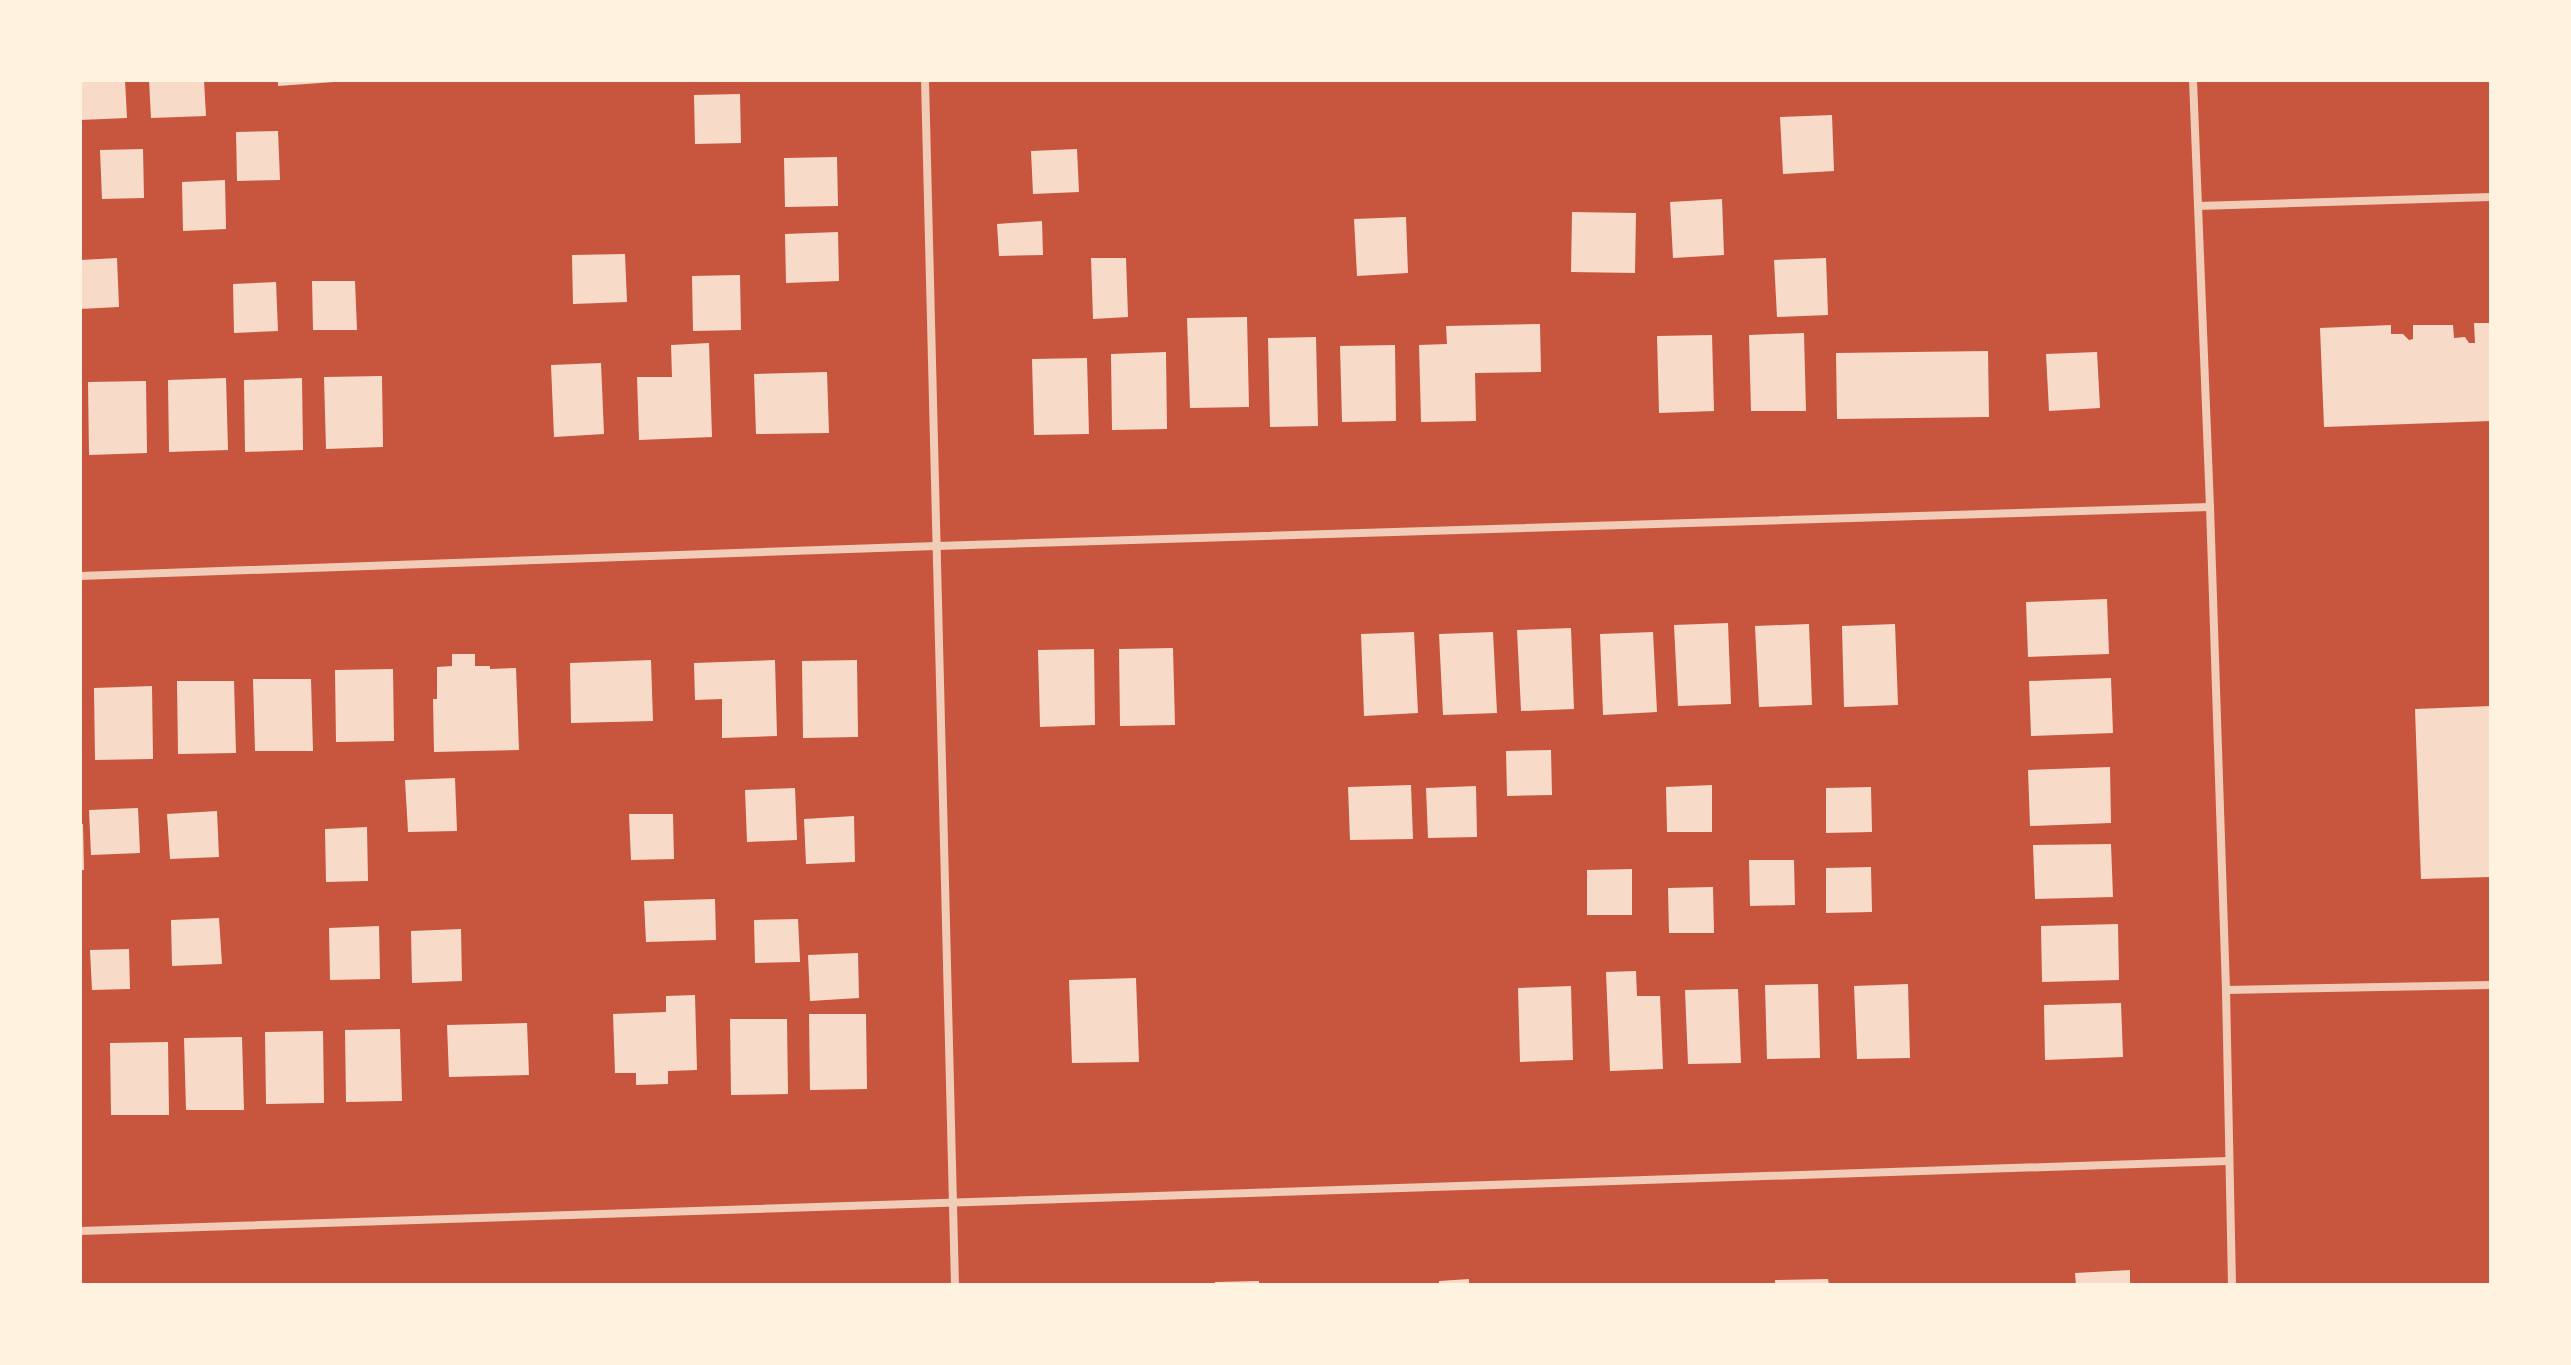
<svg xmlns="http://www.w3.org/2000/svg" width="2571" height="1365" font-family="'PT Sans Narrow',sans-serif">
<rect width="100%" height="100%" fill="#c8553d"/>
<g fill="#f7dbc8">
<path d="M 80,80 L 125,80 L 127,118 L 80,120 Z"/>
<path d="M 149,80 L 204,80 L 206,116 L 151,118 Z"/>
<path d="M 278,80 L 334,80 L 334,82 L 278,86 Z"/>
<path d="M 740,94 L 741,143 L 695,144 L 694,95 Z"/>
<path d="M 1832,115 L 1834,171 L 1783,174 L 1780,117 Z"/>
<path d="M 278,131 L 280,180 L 237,181 L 236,132 Z"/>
<path d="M 143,149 L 144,198 L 102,199 L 100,150 Z"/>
<path d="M 1077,149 L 1079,192 L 1033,194 L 1031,151 Z"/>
<path d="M 837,157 L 838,206 L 785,207 L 784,158 Z"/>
<path d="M 225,180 L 226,229 L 183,231 L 182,182 Z"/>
<path d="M 1722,199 L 1724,255 L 1673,258 L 1670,202 Z"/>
<path d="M 1572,212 L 1636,213 L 1635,273 L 1571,272 Z"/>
<path d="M 1406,217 L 1408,273 L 1357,276 L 1354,219 Z"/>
<path d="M 1042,221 L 1043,255 L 999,256 L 997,224 Z"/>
<path d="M 838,232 L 839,281 L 786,283 L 785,234 Z"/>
<path d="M 625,254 L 627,302 L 573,304 L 572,255 Z"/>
<path d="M 117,258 L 119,307 L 80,309 L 80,260 Z"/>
<path d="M 1091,258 L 1126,258 L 1128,317 L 1093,319 Z"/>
<path d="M 1826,258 L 1828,315 L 1777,317 L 1774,260 Z"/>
<path d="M 740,275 L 741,330 L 693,331 L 692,276 Z"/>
<path d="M 312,281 L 355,281 L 357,330 L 313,330 Z"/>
<path d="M 276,282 L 278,331 L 234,333 L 233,284 Z"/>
<path d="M 1247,317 L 1249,407 L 1190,408 L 1187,318 Z"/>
<path d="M 2474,323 L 2491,323 L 2491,421 L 2324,427 L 2320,328 L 2391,325 L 2391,334 L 2403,334 L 2409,340 L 2413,339 L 2413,325 L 2453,325 L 2454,338 L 2465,337 L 2469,343 L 2475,343 Z"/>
<path d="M 1540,324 L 1541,372 L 1475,373 L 1476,421 L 1421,422 L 1419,345 L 1447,344 L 1446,326 Z"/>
<path d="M 1804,333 L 1806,411 L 1751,411 L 1749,335 Z"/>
<path d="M 1712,335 L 1714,411 L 1659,413 L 1657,336 Z"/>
<path d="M 1316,337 L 1318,426 L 1270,427 L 1268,338 Z"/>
<path d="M 709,343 L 712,437 L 639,440 L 637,377 L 672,377 L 671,345 Z"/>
<path d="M 1395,345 L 1396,421 L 1342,422 L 1340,346 Z"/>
<path d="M 1988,351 L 1989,417 L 1837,419 L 1836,353 Z"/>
<path d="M 1166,352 L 1167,429 L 1112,430 L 1111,354 Z"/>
<path d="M 2097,352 L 2100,408 L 2049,411 L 2046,354 Z"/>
<path d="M 1087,358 L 1089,434 L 1034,435 L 1032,359 Z"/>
<path d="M 601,363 L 604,434 L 554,437 L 551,365 Z"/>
<path d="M 827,372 L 829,433 L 756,434 L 754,374 Z"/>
<path d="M 382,376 L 383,447 L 326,449 L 324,377 Z"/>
<path d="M 226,378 L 228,450 L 169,452 L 168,380 Z"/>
<path d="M 302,378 L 303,450 L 245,452 L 244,380 Z"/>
<path d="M 146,381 L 147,453 L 89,455 L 88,382 Z"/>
<path d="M 2107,599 L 2109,654 L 2028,657 L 2026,602 Z"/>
<path d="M 1728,623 L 1731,704 L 1678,706 L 1674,625 Z"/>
<path d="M 1809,624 L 1812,705 L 1759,707 L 1755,626 Z"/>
<path d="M 1895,624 L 1898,705 L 1844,707 L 1842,626 Z"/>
<path d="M 1571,628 L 1574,709 L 1521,711 L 1517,630 Z"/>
<path d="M 1414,632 L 1418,713 L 1364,716 L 1361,634 Z"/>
<path d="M 1493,632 L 1497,713 L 1443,715 L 1439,634 Z"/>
<path d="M 1653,632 L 1657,712 L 1603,715 L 1600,634 Z"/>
<path d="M 1173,648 L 1175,725 L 1120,726 L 1119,649 Z"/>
<path d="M 1094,649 L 1095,725 L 1040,727 L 1038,650 Z"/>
<path d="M 452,654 L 475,654 L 475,666 L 490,666 L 490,669 L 516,668 L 519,750 L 434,752 L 433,699 L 437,699 L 437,667 L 452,666 Z"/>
<path d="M 651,660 L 653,721 L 571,723 L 570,663 Z"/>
<path d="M 775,660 L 777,736 L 722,738 L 722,699 L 695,700 L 694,663 Z"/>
<path d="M 857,660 L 858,737 L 803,738 L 802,661 Z"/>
<path d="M 393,669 L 394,741 L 336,742 L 335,670 Z"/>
<path d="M 2111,678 L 2113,733 L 2031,736 L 2029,681 Z"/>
<path d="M 253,679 L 311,679 L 313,751 L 255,751 Z"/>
<path d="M 177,681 L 234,681 L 236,753 L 178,754 Z"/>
<path d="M 152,686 L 153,759 L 95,760 L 94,688 Z"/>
<path d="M 2491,706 L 2491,877 L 2421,879 L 2415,709 Z"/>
<path d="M 1551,750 L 1552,795 L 1507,796 L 1506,751 Z"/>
<path d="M 2110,767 L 2111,823 L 2030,826 L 2028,770 Z"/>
<path d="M 455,778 L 457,831 L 408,832 L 405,780 Z"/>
<path d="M 1411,785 L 1413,839 L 1350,840 L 1348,787 Z"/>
<path d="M 1712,785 L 1712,832 L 1667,832 L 1666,787 Z"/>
<path d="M 1476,786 L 1477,837 L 1428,838 L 1426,788 Z"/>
<path d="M 1871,787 L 1872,832 L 1826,833 L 1826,788 Z"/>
<path d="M 795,788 L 797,840 L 747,842 L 745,790 Z"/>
<path d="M 138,808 L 140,853 L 91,855 L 89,810 Z"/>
<path d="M 217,811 L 219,857 L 170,859 L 167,814 Z"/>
<path d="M 629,814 L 673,814 L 674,859 L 631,860 Z"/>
<path d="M 854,816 L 855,862 L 806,864 L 804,819 Z"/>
<path d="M 80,824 L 83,824 L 84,870 L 80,870 Z"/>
<path d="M 367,827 L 368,881 L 326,882 L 325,829 Z"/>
<path d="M 2111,844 L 2113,897 L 2035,899 L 2033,845 Z"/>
<path d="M 1749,860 L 1794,860 L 1795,905 L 1750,906 Z"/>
<path d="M 1871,867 L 1872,912 L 1826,913 L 1826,868 Z"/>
<path d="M 1632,869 L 1632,915 L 1587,915 L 1587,870 Z"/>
<path d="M 1713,887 L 1714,933 L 1669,933 L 1668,888 Z"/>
<path d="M 715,899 L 716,940 L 646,942 L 644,901 Z"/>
<path d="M 219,918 L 222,964 L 172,966 L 171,920 Z"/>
<path d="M 798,919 L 800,962 L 755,963 L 754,920 Z"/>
<path d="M 2118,924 L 2119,980 L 2042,982 L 2041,926 Z"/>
<path d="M 379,926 L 380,979 L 330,980 L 329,928 Z"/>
<path d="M 461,929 L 462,981 L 412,983 L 411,931 Z"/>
<path d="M 129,949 L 130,989 L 92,990 L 90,950 Z"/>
<path d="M 858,953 L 859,998 L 810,1001 L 808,955 Z"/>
<path d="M 1636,971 L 1637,996 L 1660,996 L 1663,1069 L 1610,1071 L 1606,972 Z"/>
<path d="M 1136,978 L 1139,1062 L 1072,1063 L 1069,980 Z"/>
<path d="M 1818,984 L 1820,1058 L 1767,1059 L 1765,985 Z"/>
<path d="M 1908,984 L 1910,1058 L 1857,1059 L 1854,986 Z"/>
<path d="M 1571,986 L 1573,1060 L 1520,1062 L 1518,988 Z"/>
<path d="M 1738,989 L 1741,1063 L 1688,1064 L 1685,990 Z"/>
<path d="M 695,995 L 697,1070 L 668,1071 L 668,1084 L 636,1085 L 636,1073 L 615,1073 L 613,1014 L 666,1012 L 666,996 Z"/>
<path d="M 2121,1003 L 2123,1057 L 2045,1060 L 2044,1005 Z"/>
<path d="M 809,1014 L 866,1014 L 867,1089 L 810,1090 Z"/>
<path d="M 730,1019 L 787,1019 L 788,1094 L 731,1095 Z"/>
<path d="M 527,1023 L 529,1075 L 449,1077 L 447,1025 Z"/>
<path d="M 400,1029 L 402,1101 L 346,1102 L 345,1030 Z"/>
<path d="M 323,1031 L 324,1103 L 266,1104 L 265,1032 Z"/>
<path d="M 242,1037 L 244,1110 L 186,1110 L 184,1038 Z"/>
<path d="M 168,1042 L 169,1115 L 111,1115 L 110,1043 Z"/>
<path d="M 2130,1270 L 2130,1285 L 2076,1285 L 2075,1273 Z"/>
<path d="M 1469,1279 L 1469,1285 L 1439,1285 L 1439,1281 Z"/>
<path d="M 1828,1279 L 1829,1285 L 1775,1285 L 1775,1280 Z"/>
<path d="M 1259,1281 L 1259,1285 L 1215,1285 L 1215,1282 Z"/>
</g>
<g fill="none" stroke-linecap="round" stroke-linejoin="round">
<g stroke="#f1ccb7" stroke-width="8">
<path d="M 925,80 L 955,1285"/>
<path d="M 2193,80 L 2210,507 L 2226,990 L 2232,1285"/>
<path d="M 2198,206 L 2491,197"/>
<path d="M 80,576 L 936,546 L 2210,507"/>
<path d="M 2226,990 L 2491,985"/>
<path d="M 80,1231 L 2228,1161"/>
</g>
</g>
<rect width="2571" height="1365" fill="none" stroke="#fff3e0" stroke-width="164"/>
</svg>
